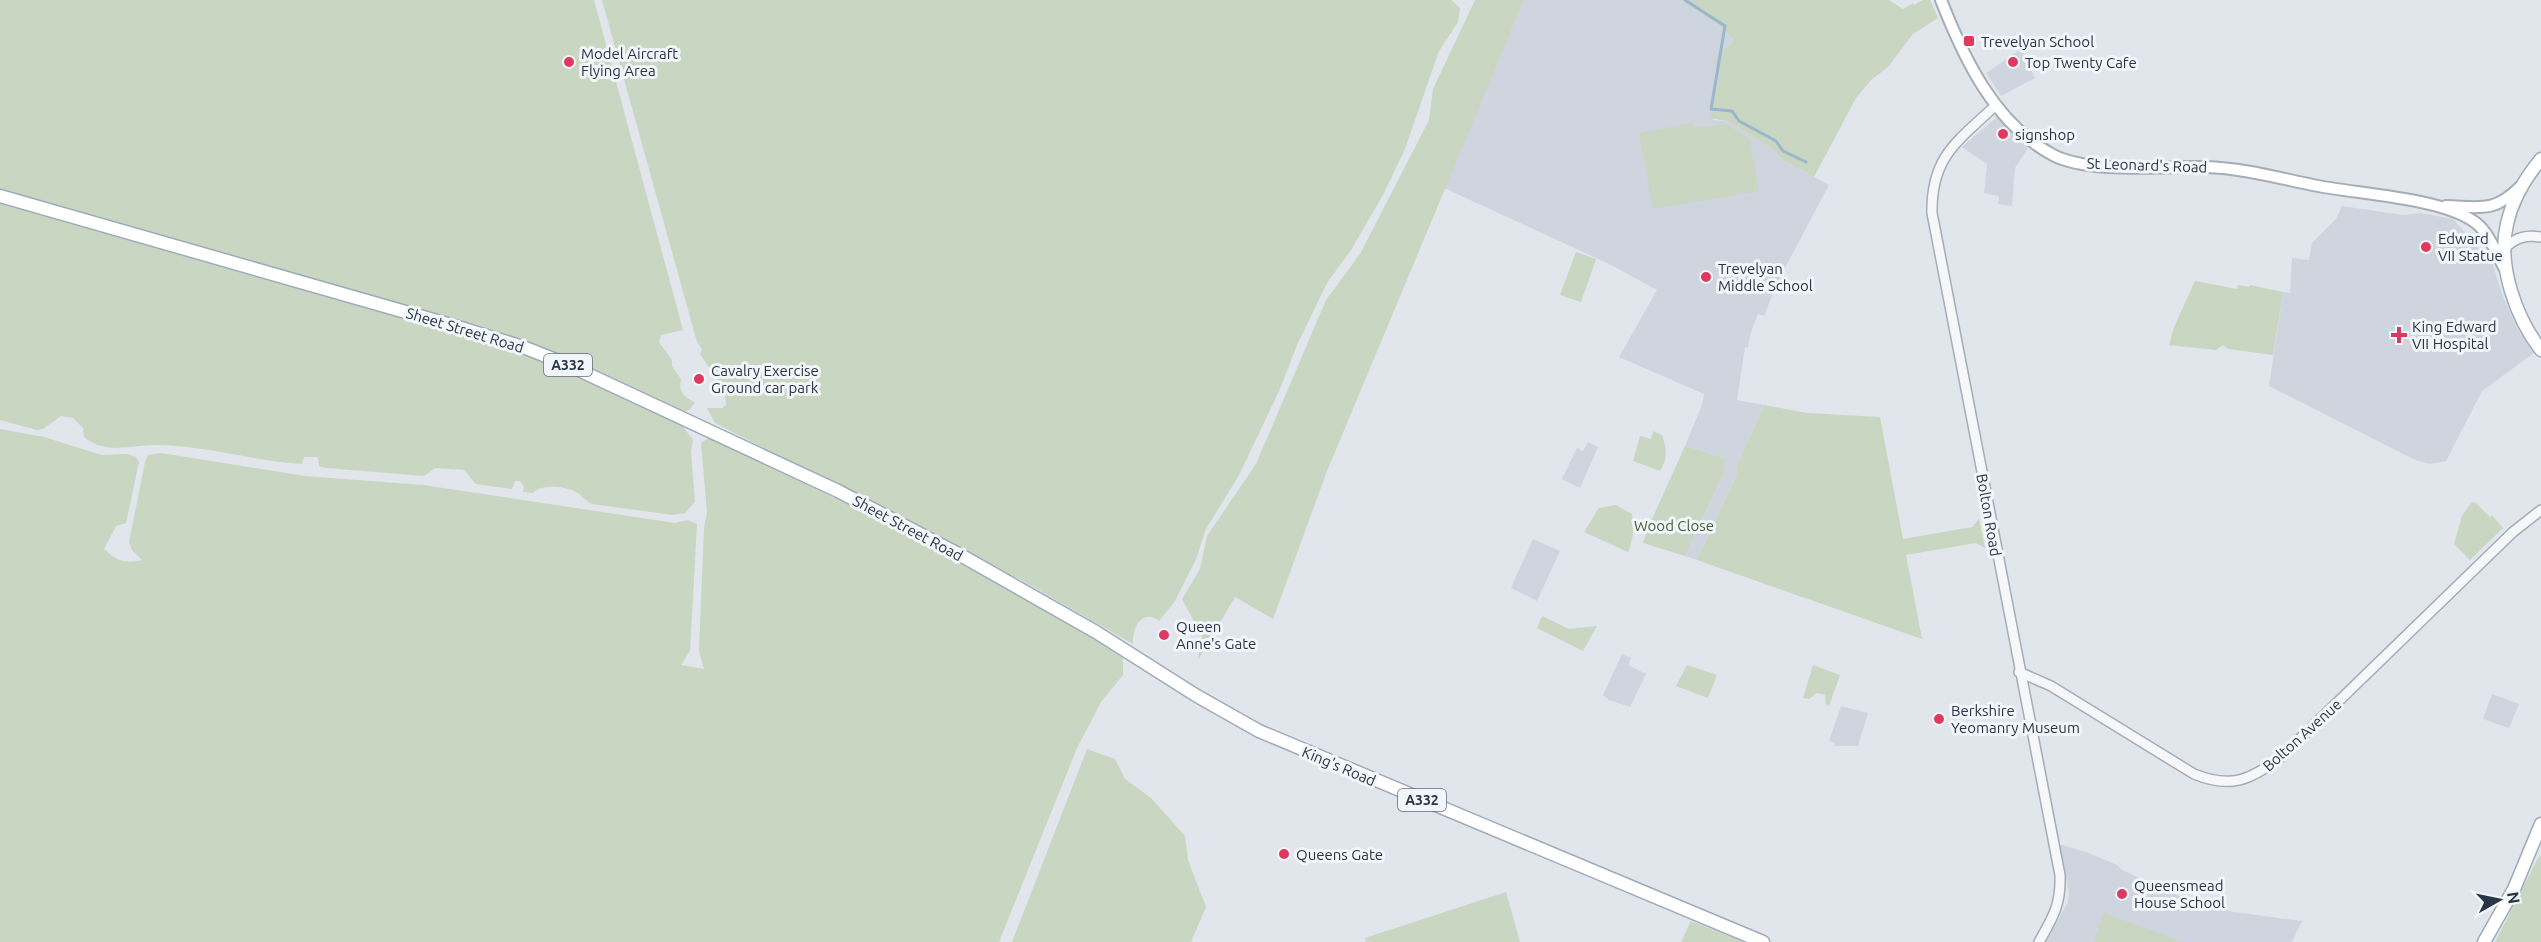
<svg xmlns="http://www.w3.org/2000/svg" width="2541" height="942" font-family="Ubuntu,sans-serif">
<rect width="100%" height="100%" fill="#e1e6ec"/>
<g fill="#cfd5de">
<path d="M 1524,0 L 1680,0 L 1717,24 L 1733,39 L 1731,45 L 1720,52 L 1719,75 L 1711,107 L 1713,120 L 1727,121 L 1771,148 L 1783,160 L 1829,185 L 1778,281 L 1764,316 L 1758,314 L 1750,335 L 1748,348 L 1745,347 L 1737,400 L 1764,405 L 1737,466 L 1737,474 L 1697,560 L 1685,556 L 1724,472 L 1725,458 L 1685,446 L 1702,405 L 1704,394 L 1619,357 L 1657,290 L 1609,264 L 1444,188 Z"/>
<path d="M 2021,49 L 2035,78 L 2001,96 L 1986,73 Z"/>
<path d="M 1998,116 L 2028,148 L 2015,168 L 2012,206 L 1998,204 L 1999,196 L 1984,193 L 1987,164 L 1962,147 Z"/>
<path d="M 2342,206 L 2403,215 L 2421,213 L 2453,219 L 2493,265 L 2502,294 L 2517,328 L 2534,353 L 2482,391 L 2446,461 L 2430,464 L 2415,460 L 2269,386 L 2283,292 L 2290,293 L 2292,258 L 2309,260 L 2312,243 L 2336,219 Z"/>
<path d="M 1588,442 L 1598,447 L 1580,488 L 1562,479 L 1577,448 L 1583,451 Z"/>
<path d="M 1533,539 L 1560,551 L 1537,601 L 1511,588 Z"/>
<path d="M 1622,654 L 1631,658 L 1628,665 L 1646,674 L 1630,707 L 1609,700 L 1603,695 Z"/>
<path d="M 2492,694 L 2519,704 L 2509,728 L 2483,719 Z"/>
<path d="M 1841,706 L 1868,713 L 1858,746 L 1834,746 L 1835,743 L 1829,741 Z"/>
<path d="M 2058,844 L 2086,852 L 2117,865 L 2122,870 L 2179,896 L 2234,912 L 2302,921 L 2292,942 L 2046,942 L 2068,902 L 2069,892 Z"/>
</g>
<g fill="#c8d6c2">
<path d="M 0,0 L 594,0 L 683,330 L 661,335 L 659,342 L 672,360 L 672,366 L 681,379 C 678,393 684,396 695,403 L 689,410 L 684,411 L 599,372 L 506,335 L 0,190 Z"/>
<path d="M 602,0 L 1451,0 L 1460,8 L 1458,22 L 1439,51 L 1405,149 L 1383,195 L 1351,250 L 1327,283 L 1297,345 L 1280,389 L 1239,475 L 1205,531 L 1197,557 L 1175,601 L 1159,621 C 1142,608 1132,628 1133,644 L 1021,580 L 715,423 L 707,408 L 722,408 L 726,405 L 724,389 L 700,354 L 702,349 L 697,342 Z"/>
<path d="M 1475,0 L 1524,0 L 1327,471 L 1273,619 L 1235,597 L 1198,660 L 1202,636 L 1182,599 L 1200,569 L 1207,536 L 1256,464 L 1326,300 L 1360,254 L 1429,120 L 1433,89 Z"/>
<path d="M 1680,0 L 1889,0 L 1903,9 L 1913,3 L 1914,5 L 1923,0 L 1930,0 L 1938,18 L 1913,34 L 1888,67 L 1871,80 L 1856,98 L 1814,177 L 1783,160 L 1771,148 L 1727,121 L 1710,118 L 1715,85 L 1719,75 L 1714,62 L 1720,52 L 1731,45 L 1733,39 L 1717,24 Z"/>
<path d="M 1692,123 L 1694,128 L 1726,124 L 1750,139 L 1759,191 L 1653,209 L 1639,133 Z"/>
<path d="M 0,202 L 495,342 L 558,365 L 678,420 L 693,440 L 691,451 L 695,502 L 685,513 L 672,515 L 592,504 C 585,501 582,495 576,492 C 565,486 541,484 533,493 L 523,492 L 524,487 L 520,481 L 515,481 L 512,489 L 476,484 L 464,470 L 435,468 L 424,476 L 326,468 L 319,466 L 318,457 L 304,457 L 302,464 C 253,461 204,445 155,445 C 130,445 105,455 84,437 L 83,428 L 73,418 L 61,416 L 43,429 L 37,430 L 0,420 Z"/>
<path d="M 1576,252 L 1596,259 L 1581,302 L 1560,295 Z"/>
<path d="M 2195,281 L 2237,289 L 2238,285 L 2249,287 L 2250,285 L 2283,292 L 2273,355 L 2228,349 L 2223,345 L 2216,350 L 2169,345 L 2174,327 Z"/>
<path d="M 1764,405 L 1807,413 L 1880,417 L 1903,539 L 1972,527 L 1979,519 L 1985,548 L 1976,543 L 1906,555 L 1922,639 L 1697,560 L 1737,474 L 1737,466 Z"/>
<path d="M 0,429 L 44,437 L 102,455 L 128,454 L 136,457 L 139,462 L 126,523 L 116,526 L 104,549 C 117,561 125,564 142,560 L 132,550 L 129,542 L 145,462 L 148,455 L 161,453 L 305,476 L 423,485 L 675,523 L 688,520 L 697,524 L 690,651 L 681,665 L 704,669 L 699,650 L 704,528 L 707,512 L 701,443 L 710,437 C 849,507 993,570 1123,658 L 1123,675 L 1101,702 L 1077,748 L 999,942 L 0,942 Z"/>
<path d="M 1653,431 L 1662,435 C 1667,450 1668,458 1660,471 L 1633,461 L 1640,436 L 1651,439 Z"/>
<path d="M 1685,446 L 1725,458 L 1724,472 L 1685,556 L 1643,543 L 1648,528 Z"/>
<path d="M 2472,502 L 2476,503 L 2490,517 L 2492,515 L 2503,528 L 2470,560 L 2454,544 L 2462,516 Z"/>
<path d="M 1616,505 L 1632,514 C 1635,526 1633,540 1628,552 L 1584,532 L 1599,508 Z"/>
<path d="M 1542,616 L 1569,629 L 1597,626 L 1583,651 L 1537,628 Z"/>
<path d="M 1687,665 L 1717,675 L 1708,698 L 1676,686 Z"/>
<path d="M 1813,665 L 1840,675 L 1829,706 L 1826,704 L 1825,695 L 1817,693 L 1809,699 L 1803,698 Z"/>
<path d="M 1087,749 L 1115,759 L 1125,779 L 1151,798 L 1185,836 L 1188,860 L 1206,907 L 1191,942 L 1012,942 Z"/>
<path d="M 2541,855 L 2541,942 L 2495,942 L 2538,858 Z"/>
<path d="M 1506,892 L 1520,942 L 1366,942 L 1365,938 Z"/>
<path d="M 2104,913 L 2178,940 L 2178,942 L 2093,942 Z"/>
<path d="M 1691,921 L 1744,942 L 1681,942 Z"/>
</g>
<g fill="none" stroke-linecap="round" stroke-linejoin="round">
<path stroke="#99b7cf" stroke-width="3" d="M 1685,0 L 1725,26 L 1711,109 L 1732,111 L 1739,121 L 1776,141 L 1783,151 L 1806,162"/>
<defs>
<g id="tertiary">
<path d="M 1996,105 C 1958,141 1931,156 1932,213 L 2060,875 C 2061,905 2053,917 2039,942"/>
<path d="M 2505,248 C 2516,237 2526,235 2541,237"/>
<path d="M 2019,672 L 2051,686 L 2194,774 C 2231,789 2250,780 2280,758 L 2513,532 L 2541,510"/>
</g>
<g id="secondary">
<path d="M 1941,0 C 1964,59 1995,124 2053,155 C 2089,174 2165,166 2206,167 C 2243,168 2282,179 2318,186 C 2359,194 2444,198 2476,223 C 2490,234 2496,254 2505,269"/>
<path d="M 2446,206 C 2480,207 2494,213 2520,187"/>
</g>
<g id="primary">
<path d="M 2541,159 C 2526,177 2512,201 2507,224 C 2497,265 2516,318 2541,350"/>
<path d="M 0,196 L 451,325 L 523,347 L 566,364 L 838,491 L 964,557 L 1096,632 L 1197,696 L 1259,731 L 1763,942"/>
<path d="M 2484,942 L 2514,889 L 2541,824"/>
</g>
</defs>
<use href="#tertiary" stroke="#a5adb7" stroke-width="12"/>
<use href="#secondary" stroke="#a5adb7" stroke-width="14"/>
<use href="#primary" stroke="#9fabb9" stroke-width="15"/>
<use href="#tertiary" stroke="#f5f7f9" stroke-width="9"/>
<use href="#secondary" stroke="#fff" stroke-width="10"/>
<use href="#primary" stroke="#fff" stroke-width="12"/>
</g>
<g fill="#de395e" stroke="#f2f5f9" stroke-width="2">
<rect x="1963" y="35" width="12" height="12" rx="3"/>
<circle cx="569" cy="62" r="6"/>
<circle cx="2013" cy="62" r="6"/>
<circle cx="2003" cy="134" r="6"/>
<circle cx="2426" cy="247" r="6"/>
<circle cx="1706" cy="277" r="6"/>
<path d="M2396 326h6v6h6v6h-6v6h-6v-6h-6v-6h6z"/>
<circle cx="699" cy="379" r="6"/>
<circle cx="1164" cy="635" r="6"/>
<circle cx="1939" cy="719" r="6"/>
<circle cx="1284" cy="854" r="6"/>
<circle cx="2122" cy="894" r="6"/>
</g>
<g text-anchor="middle" dominant-baseline="central" stroke-width="6" stroke-linejoin="round" paint-order="stroke">
<g fill="#f2f5f9" stroke="#646f7c" stroke-width="1.5">
<rect x="544" y="354" width="48" height="22" rx="4.5"/>
<rect x="1398" y="789" width="48" height="22" rx="4.5"/>
</g>
<g font-size="14" font-weight="bold" fill="#273546">
<text x="568" y="365">A332</text>
<text x="1422" y="800">A332</text>
</g>
<g font-size="15" fill="#273546" stroke="#f2f5f9" text-anchor="start">
<text x="1981" y="41">Trevelyan School</text>
<text x="581" y="53">Model Aircraft<tspan x="581" dy="17">Flying Area</tspan></text>
<text x="2025" y="62">Top Twenty Cafe</text>
<text x="2015" y="134">signshop</text>
<text x="2438" y="238">Edward<tspan x="2438" dy="17">VII Statue</tspan></text>
<text x="1718" y="268">Trevelyan<tspan x="1718" dy="17">Middle School</tspan></text>
<text x="2412" y="326">King Edward<tspan x="2412" dy="17">VII Hospital</tspan></text>
<text x="711" y="370">Cavalry Exercise<tspan x="711" dy="17">Ground car park</tspan></text>
<text x="1176" y="626">Queen<tspan x="1176" dy="17">Anne's Gate</tspan></text>
<text x="1951" y="710">Berkshire<tspan x="1951" dy="17">Yeomanry Museum</tspan></text>
<text x="1296" y="854">Queens Gate</text>
<text x="2134" y="885">Queensmead<tspan x="2134" dy="17">House School</tspan></text>
</g>
<g font-size="15" fill="#273546" stroke="#f2f5f9">
<text transform="translate(2147 165) rotate(2)">St Leonard's Road</text>
<text transform="translate(465 330) rotate(17)">Sheet Street Road</text>
<text transform="translate(1989 515) rotate(80)">Bolton Road</text>
<text transform="translate(908 528) rotate(28)">Sheet Street Road</text>
<text transform="translate(2302 735) rotate(-42)">Bolton Avenue</text>
<text transform="translate(1339 766) rotate(23)">King's Road</text>
</g>
<g font-size="15" fill="#406333" stroke="#f2f5f9">
<text x="1674" y="525">Wood Close</text>
</g>
</g>
<g transform="translate(2499 900) rotate(81)" stroke="#f2f5f9" stroke-width="4.5" paint-order="stroke">
<path d="M0-4.5L10 22L0 15L-10 22Z" fill="#273546"/>
<text y="-9" font-size="16" font-weight="bold" text-anchor="middle" fill="#273546">N</text>
</g>
</svg>
